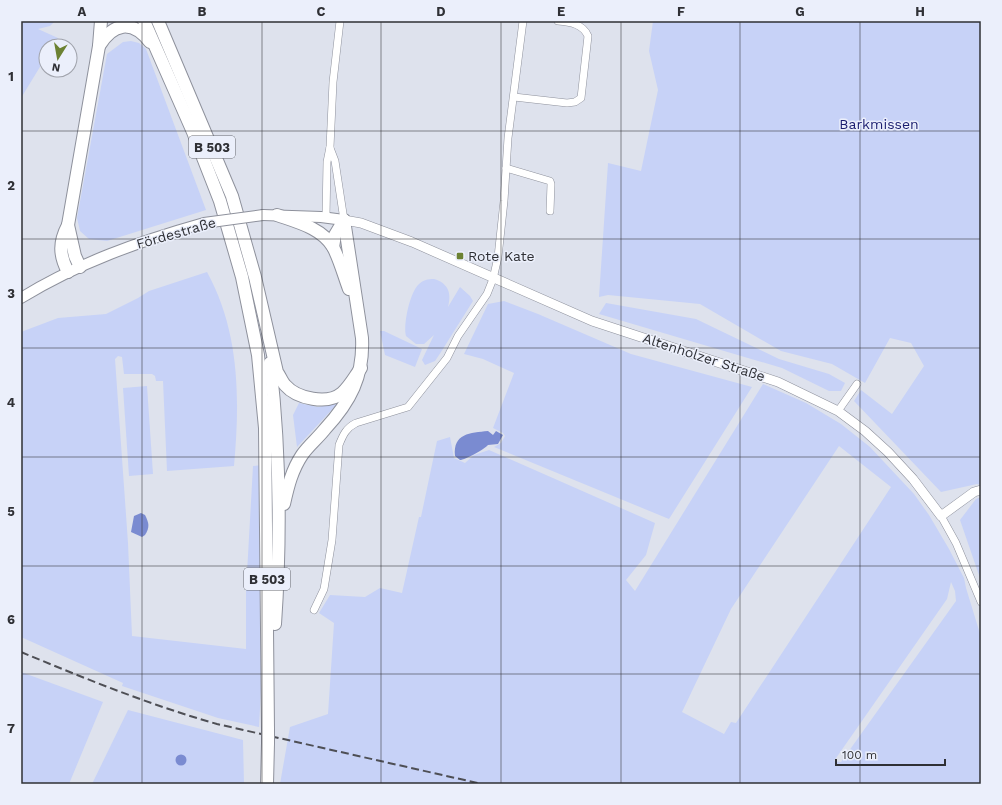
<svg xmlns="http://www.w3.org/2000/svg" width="1002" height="805" font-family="'Work Sans',sans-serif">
<rect width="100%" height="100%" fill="#dee2ed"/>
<g fill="#c7d2f7" fill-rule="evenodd">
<path d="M 21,21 L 55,21 L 50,26 L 38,29 L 58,38 L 53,46 L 46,46 L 46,57 L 21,98 Z"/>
<path d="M 653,21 L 981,21 L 981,485 L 977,484 L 941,492 L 854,401 L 861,390 L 892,414 L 924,366 L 911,343 L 890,338 L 865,383 L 832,364 L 781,351 L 700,304 L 608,295 L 599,297 L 608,163 L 641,171 L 658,90 L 649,51 Z"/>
<path d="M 131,41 L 139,43 L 146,49 L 206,210 L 107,241 L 89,239 L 80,231 L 77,218 L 107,54 L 123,42 Z"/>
<path d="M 207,272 C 240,332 240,400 234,466 L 167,471 L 163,381 L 156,381 L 155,376 L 152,374 L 124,374 L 122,357 L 118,356 L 115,359 L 128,543 L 132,636 L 246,649 L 246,591 L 253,466 L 261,465 L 263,652 L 259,727 L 218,718 L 122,686 L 123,683 L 21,637 L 21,332 L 58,318 L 106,314 L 138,298 L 149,291 Z"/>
<path d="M 434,279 C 448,283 452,293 448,307 L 460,287 L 470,296 L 473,301 L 441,352 L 435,361 L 425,365 L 422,360 L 434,335 L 424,344 L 416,344 L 406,336 C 403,324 410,292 419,284 C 423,280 428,279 434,279 Z"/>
<path d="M 504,301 L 538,314 L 631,354 L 752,387 L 669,519 L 494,447 L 501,443 L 505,436 L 503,433 L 493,428 L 514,373 L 483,359 L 464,354 L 488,304 Z"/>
<path d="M 606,303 L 696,319 L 779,359 L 829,374 L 845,383 L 841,391 L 829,391 L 782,368 L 599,314 Z"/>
<path d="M 384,331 L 422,349 L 415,367 L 385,355 L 380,331 Z"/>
<path d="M 763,384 L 806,403 L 841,424 L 870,447 L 914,494 L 929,515 L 949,549 L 964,578 L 966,588 L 981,637 L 981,784 L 280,784 L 290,727 L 328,714 L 334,623 L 319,613 L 330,595 L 365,597 L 380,588 L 402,593 L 419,517 L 421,517 L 437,441 L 450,437 L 454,458 L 465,463 L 474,455 L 489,450 L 655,523 L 646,555 L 626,580 L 635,591 ZM 839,446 L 891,487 L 736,723 L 731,722 L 724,734 L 682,712 L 731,609 ZM 951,582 L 955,591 L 956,601 L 841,762 L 834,761 L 947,599 Z"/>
<path d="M 147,386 L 153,474 L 129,476 L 123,388 Z"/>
<path d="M 339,402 L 297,447 L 293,415 L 299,403 L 318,407 Z"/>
<path d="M 981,497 L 981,581 L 960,520 L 976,499 Z"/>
<path d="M 21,672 L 103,702 L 69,784 L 21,784 Z"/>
<path d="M 128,710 L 243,740 L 244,784 L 92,784 Z"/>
</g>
<g fill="#7a8bd1">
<path d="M 488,431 L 493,435 L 496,431 L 503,435 L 498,444 L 488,445 C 485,449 465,460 460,460 L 455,456 C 453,433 470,433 488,431 Z"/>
<path d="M 141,513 L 145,515 C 149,523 150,527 145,535 L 142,537 L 131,532 L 134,516 Z"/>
<circle cx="181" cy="760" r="5.5"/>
</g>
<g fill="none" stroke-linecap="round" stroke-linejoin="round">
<defs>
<g id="minor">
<path d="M 514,97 L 567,103 L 575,102 L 581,98 L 588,36 C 583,24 570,22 558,21"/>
<path d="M 330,148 L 335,161 L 344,220"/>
<path d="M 506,168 L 550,181 L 551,184 L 550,211"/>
<path d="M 326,217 L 327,162 L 330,147 L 333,82 L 340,21"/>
<path d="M 838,411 L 857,384"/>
<path d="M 941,516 L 956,543 L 981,602"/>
<path d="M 314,610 L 324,589 L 332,540 L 339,445 C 343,435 346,428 356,423 L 408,407 L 447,358 L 458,336 L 487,294 L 493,279 L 498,257 L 504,201 L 508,138 L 523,21"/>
</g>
<path id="tertiary" d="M 344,220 L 361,223 L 412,242 L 592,321 L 778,382 L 838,411 L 865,431 L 888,452 L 913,479 L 941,516 L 974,492 L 981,490"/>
<g id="secondary">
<path d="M 263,215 L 321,217 L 344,220"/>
<path d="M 21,298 C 78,263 140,241 204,223"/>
</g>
<g id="trunk">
<path d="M 144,21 L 193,132 L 220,201 L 242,277 L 258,355 L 265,428 L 268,729"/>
<path d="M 158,21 L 232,196 L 255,277 L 277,372 C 280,376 282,382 285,385 C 297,399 328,405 342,393 C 350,386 355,376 361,368"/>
<path d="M 99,46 C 113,23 132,19 150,42"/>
<path d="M 277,215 C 297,222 322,228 333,247 C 340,260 344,276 349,289"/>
<path d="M 68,225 L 75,256 L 80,267"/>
<path d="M 333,247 L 335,235 L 344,220"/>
<path d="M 68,272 C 59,255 59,242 68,225 L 99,46 L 101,21"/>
<path d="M 270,363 C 280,450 281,537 275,624"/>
<path d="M 284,504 C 288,486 292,470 302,455 C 308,446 318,438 325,429 C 350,402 364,376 362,338 L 344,220"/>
<path d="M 267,784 L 268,743"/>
</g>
</defs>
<use href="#minor" stroke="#8e919c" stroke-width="8"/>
<use href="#tertiary" stroke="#8e919c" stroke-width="10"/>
<use href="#secondary" stroke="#8e919c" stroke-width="12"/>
<use href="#trunk" stroke="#8e919c" stroke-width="14"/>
<use href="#minor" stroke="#fff" stroke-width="7"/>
<use href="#tertiary" stroke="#fff" stroke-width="9"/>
<use href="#secondary" stroke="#fff" stroke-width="10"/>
<use href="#trunk" stroke="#fff" stroke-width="12"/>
<path stroke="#4e4f55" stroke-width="2" stroke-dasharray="8 4" stroke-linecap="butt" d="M 21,652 C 86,679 150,705 217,724 L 482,784"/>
<defs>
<path id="secondary-bridge" d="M 204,223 L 263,215"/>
<path id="trunk-bridge" d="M 268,743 L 268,729"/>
</defs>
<use href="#secondary-bridge" stroke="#8e919c" stroke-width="12" stroke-linecap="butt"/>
<use href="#trunk-bridge" stroke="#8e919c" stroke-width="14" stroke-linecap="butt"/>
<use href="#secondary-bridge" stroke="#fff" stroke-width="10"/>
<use href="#trunk-bridge" stroke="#fff" stroke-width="12"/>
</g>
<path fill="none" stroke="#2f3035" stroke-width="1" stroke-opacity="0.55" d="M 142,21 L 142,784M 262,21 L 262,784M 381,21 L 381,784M 501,21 L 501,784M 621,21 L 621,784M 740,21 L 740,784M 860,21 L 860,784M 21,131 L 981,131M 21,239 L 981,239M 21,348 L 981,348M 21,457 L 981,457M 21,566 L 981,566M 21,674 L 981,674"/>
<rect fill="#6c8233" stroke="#ebeffb" stroke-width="1.5" x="456" y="252" width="8" height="8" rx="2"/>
<g text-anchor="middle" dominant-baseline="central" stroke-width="3" stroke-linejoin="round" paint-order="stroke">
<g fill="#ebeffb" stroke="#676970" stroke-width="1">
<rect x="189" y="136" width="46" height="22" rx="3"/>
<rect x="244" y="568" width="46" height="22" rx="3"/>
</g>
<g font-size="13" font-weight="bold" fill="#2f3035">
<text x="212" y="147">B 503</text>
<text x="267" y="579">B 503</text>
</g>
<g font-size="14" fill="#1b1e6f" stroke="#ebeffb">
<text x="879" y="124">Barkmissen</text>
</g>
<g font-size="14" fill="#2f3035" stroke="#ebeffb">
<text transform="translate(176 233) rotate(-16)">Fördestraße</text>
<text transform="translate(704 357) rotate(18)">Altenholzer Straße</text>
</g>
<g font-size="14" fill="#2f3035" stroke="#ebeffb" text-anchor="start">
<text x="468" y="256">Rote Kate</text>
</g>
</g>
<rect width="1002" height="805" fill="none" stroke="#ebeffb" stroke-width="44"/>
<g transform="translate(58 58) rotate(191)"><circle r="19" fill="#ebeffb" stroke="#a0a3ac"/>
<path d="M0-3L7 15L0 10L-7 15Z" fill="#6c8233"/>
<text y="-6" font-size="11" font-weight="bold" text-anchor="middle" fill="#2f3035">N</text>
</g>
<path d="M836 759v6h109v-6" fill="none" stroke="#2f3035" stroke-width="2"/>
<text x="842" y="759" font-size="12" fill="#2f3035" stroke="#ebeffb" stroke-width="3" paint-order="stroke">100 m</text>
<rect x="22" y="22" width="958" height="761" fill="none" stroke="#2f3035" stroke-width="1.5"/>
<g font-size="13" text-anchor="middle" font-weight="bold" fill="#2f3035">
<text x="82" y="16">A</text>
<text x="202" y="16">B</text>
<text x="321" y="16">C</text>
<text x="441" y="16">D</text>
<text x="561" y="16">E</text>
<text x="681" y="16">F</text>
<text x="800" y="16">G</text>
<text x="920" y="16">H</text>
<text x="11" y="81">1</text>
<text x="11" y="190">2</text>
<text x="11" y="298">3</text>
<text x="11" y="407">4</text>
<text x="11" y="516">5</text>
<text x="11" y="624">6</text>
<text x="11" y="733">7</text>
</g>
</svg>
